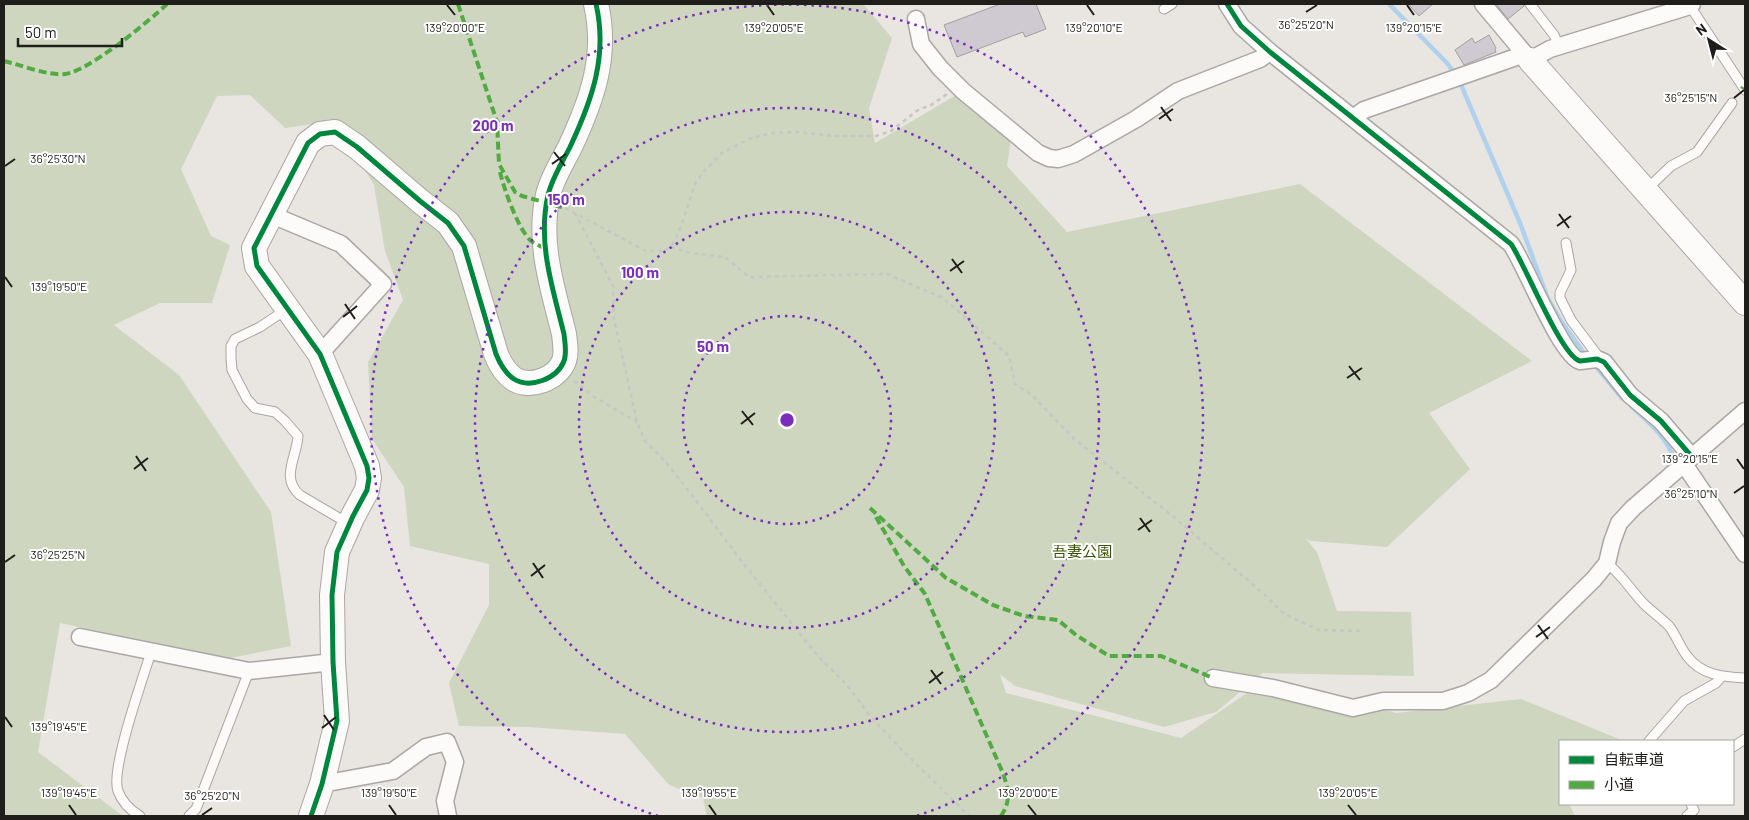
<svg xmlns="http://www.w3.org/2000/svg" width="1749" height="820" font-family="Barlow,'Noto Sans JP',sans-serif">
<rect width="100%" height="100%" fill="#e9e5e0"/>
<path fill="#ced6c0" d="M 4,4 L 863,4 L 892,38 L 869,108 L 875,143 L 963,91 L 1011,138 L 1007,166 L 1067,232 L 1300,184 L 1532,361 L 1429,413 L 1470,469 L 1387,547 L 1311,541 L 1306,539 L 1317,552 L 1337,611 L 1411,612 L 1414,676 L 1263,673 L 1216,712 L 1164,727 L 1015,686 L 1000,674 L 1006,693 L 1181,738 L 1263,682 L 1306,687 L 1396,713 L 1521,699 L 1624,741 L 1560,741 L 1560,804 L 1569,804 L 1575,816 L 707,816 L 703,798 L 669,785 L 625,734 L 529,727 L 459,726 L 449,683 L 489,605 L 489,564 L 410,546 L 404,487 L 372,439 L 368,362 L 403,300 L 385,251 L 374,185 L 335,121 L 285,128 L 250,95 L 217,96 L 181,169 L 211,236 L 230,245 L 212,303 L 160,303 L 114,325 L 179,375 L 271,512 L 291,646 L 230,658 L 60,623 L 38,752 L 123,816 L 4,816 Z"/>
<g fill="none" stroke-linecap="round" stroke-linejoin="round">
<g stroke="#b0d1ed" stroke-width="4.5">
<path d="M 1389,4 L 1447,63 L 1455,74"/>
<path d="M 1459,80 L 1520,223 L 1548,299 L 1561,321 L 1586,356"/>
<path d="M 1593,363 L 1622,398"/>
<path d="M 1631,406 C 1653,426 1663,434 1676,461"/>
</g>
</g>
<g fill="#cfc9d1" stroke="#a2a09f">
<path d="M 1000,4 L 1036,4 L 1046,29 L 1025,37 L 1023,32 L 957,57 L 944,25 Z"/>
<path d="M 1408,4 L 1433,4 L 1419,16 Z"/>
<path d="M 1496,4 L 1524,4 L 1524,6 L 1508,19 Z"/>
<path d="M 1489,35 L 1496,48 L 1495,50 L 1496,52 L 1464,65 L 1455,50 L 1472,38 L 1475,43 Z"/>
</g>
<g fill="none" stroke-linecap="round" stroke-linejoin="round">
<defs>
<g id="lane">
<path d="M 1530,4 L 1554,35 L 1559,46"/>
<path d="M 1690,6 L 1745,90"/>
<path d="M 1164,9 L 1172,4"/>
<path d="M 1646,190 L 1671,166 L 1697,152 L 1732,103"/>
<path d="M 1566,243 L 1571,270 L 1560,293 L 1560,298 L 1571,320 L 1601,360"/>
<path d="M 287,309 L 260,327 L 235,339 L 231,346 L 231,358 L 232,370 L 247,399 L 255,408 L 275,412 L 285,421 L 298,436 C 297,457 280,478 300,495 L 349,524"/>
<path d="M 1607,563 C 1621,574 1631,590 1643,603 C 1651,611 1661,618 1669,626 C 1676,635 1680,647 1687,656 C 1701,675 1723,677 1745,678"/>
<path d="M 1649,741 L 1684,701 L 1716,683 L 1721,677"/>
<path d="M 1733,747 L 1745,739"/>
<path d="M 140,816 C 130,810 122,802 118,791 C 110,770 143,678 151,652"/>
<path d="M 189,816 L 196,809 L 249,671"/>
<path d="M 1687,816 L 1694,810 L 1691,804"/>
</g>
<g id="street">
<path d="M 1227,4 L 1241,26 L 1270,52 L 1511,244 C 1525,264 1561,356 1580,361 L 1597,359 L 1604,362 L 1630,395 L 1661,421 L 1692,457"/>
<path d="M 1483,4 L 1530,60 L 1550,49 L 1690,6 L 1692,4"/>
<path d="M 916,19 L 921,44 L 940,68 L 963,91 L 1038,153 L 1049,158 L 1058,159 L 1074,154 L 1136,119 L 1178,91 L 1260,59 L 1270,52"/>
<path d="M 1353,118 L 1364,110 L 1525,54"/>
<path d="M 272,215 L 341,244 L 383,284 L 320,354"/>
<path d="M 1684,464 L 1745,554"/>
<path d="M 80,637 L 249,671 L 333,662"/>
<path d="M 1213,678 L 1273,688 L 1353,708 L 1383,701 L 1443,701 L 1468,693 L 1491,680 L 1594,579 L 1607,563 L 1612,542 L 1619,523 L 1633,508 L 1745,411"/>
<path d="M 322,784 L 393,771 L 426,747 L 447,742 L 455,762 L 445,801 L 448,816"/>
</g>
<g id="secondary">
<path d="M 1530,60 L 1745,303"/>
<path d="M 311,816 L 322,784 L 337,721 L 333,662 L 332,595 L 337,552 L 353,516 L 367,490 L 369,478 L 367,466 L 320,354 L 257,266 L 254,248 L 308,143 L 320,134 L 335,132 L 357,147 L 420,201 L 448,223 L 464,246 L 496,354 C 500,364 505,373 514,379 C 530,389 557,379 564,361 C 567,353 565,343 564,334 C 553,289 537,243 548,195 C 552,178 562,163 570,147 C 592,100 608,56 596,4"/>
</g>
</defs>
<use href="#lane" stroke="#aaa7a4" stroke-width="11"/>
<use href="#street" stroke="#aaa7a4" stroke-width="19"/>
<use href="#secondary" stroke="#aaa7a4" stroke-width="26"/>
<g stroke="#c7c6c4" stroke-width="2.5" stroke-dasharray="4 4" stroke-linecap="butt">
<path d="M 565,208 L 646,251 L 663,251 L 671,247 L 680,229 L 695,184 L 703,172 L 722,153 L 749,139 L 771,133 L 799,132 L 833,136 L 876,136 L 891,131 L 918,110 L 931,105 L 947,94"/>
<path d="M 575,213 L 613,286 L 614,319 L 637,422 L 645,441 L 664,460 L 695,499 L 743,563 L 817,655 L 847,685 L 871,717 L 899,747 L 969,816"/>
<path d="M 671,247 L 690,253 L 725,257 L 749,277 L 887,274 L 943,298 L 1009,356 L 1015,384 L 1033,396 L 1073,438 L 1174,517 L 1264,594 L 1284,614 L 1319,630 L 1363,631"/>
<path d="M 574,381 L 593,396 L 637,422"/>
</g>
<use href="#lane" stroke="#fcfbfa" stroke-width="9"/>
<use href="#street" stroke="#fcfbfa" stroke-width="16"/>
<use href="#secondary" stroke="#fcfbfa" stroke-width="24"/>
<g stroke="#52aa42" stroke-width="4" stroke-dasharray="8 4" stroke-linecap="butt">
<path d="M 458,4 L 497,122 L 499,164 L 515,192 L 522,196 L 565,208"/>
<path d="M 995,4 L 995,5"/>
<path d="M 4,61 C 21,65 48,76 65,74 C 89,71 148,22 167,4"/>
<path d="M 1742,89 L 1743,87"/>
<path d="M 500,172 C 504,189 518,229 531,241 C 535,244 541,246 545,249"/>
<path d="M 870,508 L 946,578 L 993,605 L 1024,616 L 1058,620 L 1076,635 L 1109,656 L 1161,656 L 1213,678"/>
<path d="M 876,517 L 904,566 L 925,594 L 1002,771 C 1008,787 1012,800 1001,816"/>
</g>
<defs>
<g id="cycleway">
<path d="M 1227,4 L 1241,26 L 1270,52 L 1511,244 C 1525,264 1561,356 1580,361 L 1597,359 L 1604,362 L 1630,395 L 1661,421 L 1692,457"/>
<path d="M 311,816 L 322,784 L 337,721 L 333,662 L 332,595 L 337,552 L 353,516 L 367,490 L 369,478 L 367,466 L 320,354 L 257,266 L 254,248 L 308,143 L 320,134 L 335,132 L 357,147 L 420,201 L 448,223 L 464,246 L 496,354 C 500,364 505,373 514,379 C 530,389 557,379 564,361 C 567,353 565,343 564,334 C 553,289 537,243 548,195 C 552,178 562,163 570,147 C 592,100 608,56 596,4"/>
</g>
</defs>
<use href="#cycleway" stroke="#fff" stroke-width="8"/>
<use href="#cycleway" stroke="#00873e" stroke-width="5"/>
</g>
<path fill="none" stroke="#201e1a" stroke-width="2" d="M 447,5 L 455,15M 767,5 L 774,15M 1087,5 L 1094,15M 1407,5 L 1414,15M 1306,12 L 1317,5M 1734,98 L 1744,90M 1161,107 L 1171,121M 1159,119 L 1173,109M 554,152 L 565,166M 552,164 L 566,154M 5,166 L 15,159M 1559,214 L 1569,228M 1557,226 L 1571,216M 952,259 L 962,273M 950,271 L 964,261M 5,277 L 12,287M 345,304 L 355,319M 343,317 L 357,306M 1349,366 L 1360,380M 1347,378 L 1362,368M 742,411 L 753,425M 741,424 L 755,413M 136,456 L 146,471M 1737,459 L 1744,469M 134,469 L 148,458M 1734,493 L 1744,486M 1140,518 L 1150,532M 1138,530 L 1152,520M 5,562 L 15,555M 533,563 L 543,578M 531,576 L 545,565M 1538,625 L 1548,639M 1536,637 L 1550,627M 931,670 L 941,684M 929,683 L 943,672M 324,715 L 334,730M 5,717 L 12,727M 322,728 L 336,717M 69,805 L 76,815M 389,805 L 396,815M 709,805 L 716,815M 1028,805 L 1036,815M 1348,805 L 1356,815M 202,815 L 212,808"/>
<g fill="none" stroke="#7b2cbf" stroke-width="2.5" stroke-dasharray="2.5 5">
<circle cx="787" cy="420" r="104"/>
<circle cx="787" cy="420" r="208"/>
<circle cx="787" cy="420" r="312"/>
<path d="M658 816A416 416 0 1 1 916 816"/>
</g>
<g text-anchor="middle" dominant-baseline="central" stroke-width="4" stroke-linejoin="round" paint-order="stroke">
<g font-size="15" fill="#375500" stroke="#fff">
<text x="1082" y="551">吾妻公園</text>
</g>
</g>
<g font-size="12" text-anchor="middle" fill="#201e1a" stroke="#fff" stroke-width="4" stroke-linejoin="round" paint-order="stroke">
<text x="1306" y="29">36°25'20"N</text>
<text x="455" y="32">139°20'00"E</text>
<text x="774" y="32">139°20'05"E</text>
<text x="1094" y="32">139°20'10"E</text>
<text x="1414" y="32">139°20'15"E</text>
<text x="1691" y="102">36°25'15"N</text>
<text x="58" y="163">36°25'30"N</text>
<text x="59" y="291">139°19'50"E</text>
<text x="1690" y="463">139°20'15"E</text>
<text x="1691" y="498">36°25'10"N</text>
<text x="58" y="559">36°25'25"N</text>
<text x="59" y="731">139°19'45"E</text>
<text x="69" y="797">139°19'45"E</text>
<text x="389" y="797">139°19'50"E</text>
<text x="709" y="797">139°19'55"E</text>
<text x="1028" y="797">139°20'00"E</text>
<text x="1348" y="797">139°20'05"E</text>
<text x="212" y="800">36°25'20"N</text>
</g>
<circle cx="787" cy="420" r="8" fill="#7b2cbf" stroke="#fff" stroke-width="2.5"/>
<g font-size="15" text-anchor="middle" font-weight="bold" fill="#7b2cbf" stroke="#fff" stroke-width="4" stroke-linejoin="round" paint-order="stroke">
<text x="493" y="131">200 m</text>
<text x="566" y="205">150 m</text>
<text x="640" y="278">100 m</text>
<text x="713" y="352">50 m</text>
</g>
<rect width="1749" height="820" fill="none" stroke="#201e1a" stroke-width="10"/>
<rect x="1559" y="740" width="175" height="65" fill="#ffffff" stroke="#a6a5a3"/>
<rect x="1569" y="756" width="25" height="8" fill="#00873e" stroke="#a6a5a3"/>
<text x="1604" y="765" font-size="15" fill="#201e1a">自転車道</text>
<rect x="1569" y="781" width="25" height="8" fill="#52aa42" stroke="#a6a5a3"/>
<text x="1604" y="790" font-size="15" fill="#201e1a">小道</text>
<g transform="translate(1709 40) rotate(324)" stroke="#ffffff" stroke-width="4" paint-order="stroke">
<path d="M0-4L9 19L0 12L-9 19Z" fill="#201e1a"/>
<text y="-8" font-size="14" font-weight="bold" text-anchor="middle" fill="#201e1a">N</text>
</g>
<path d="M18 38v8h104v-8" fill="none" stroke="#201e1a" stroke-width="2.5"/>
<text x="25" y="38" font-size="15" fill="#201e1a" stroke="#ffffff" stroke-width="4" paint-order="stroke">50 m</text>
</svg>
